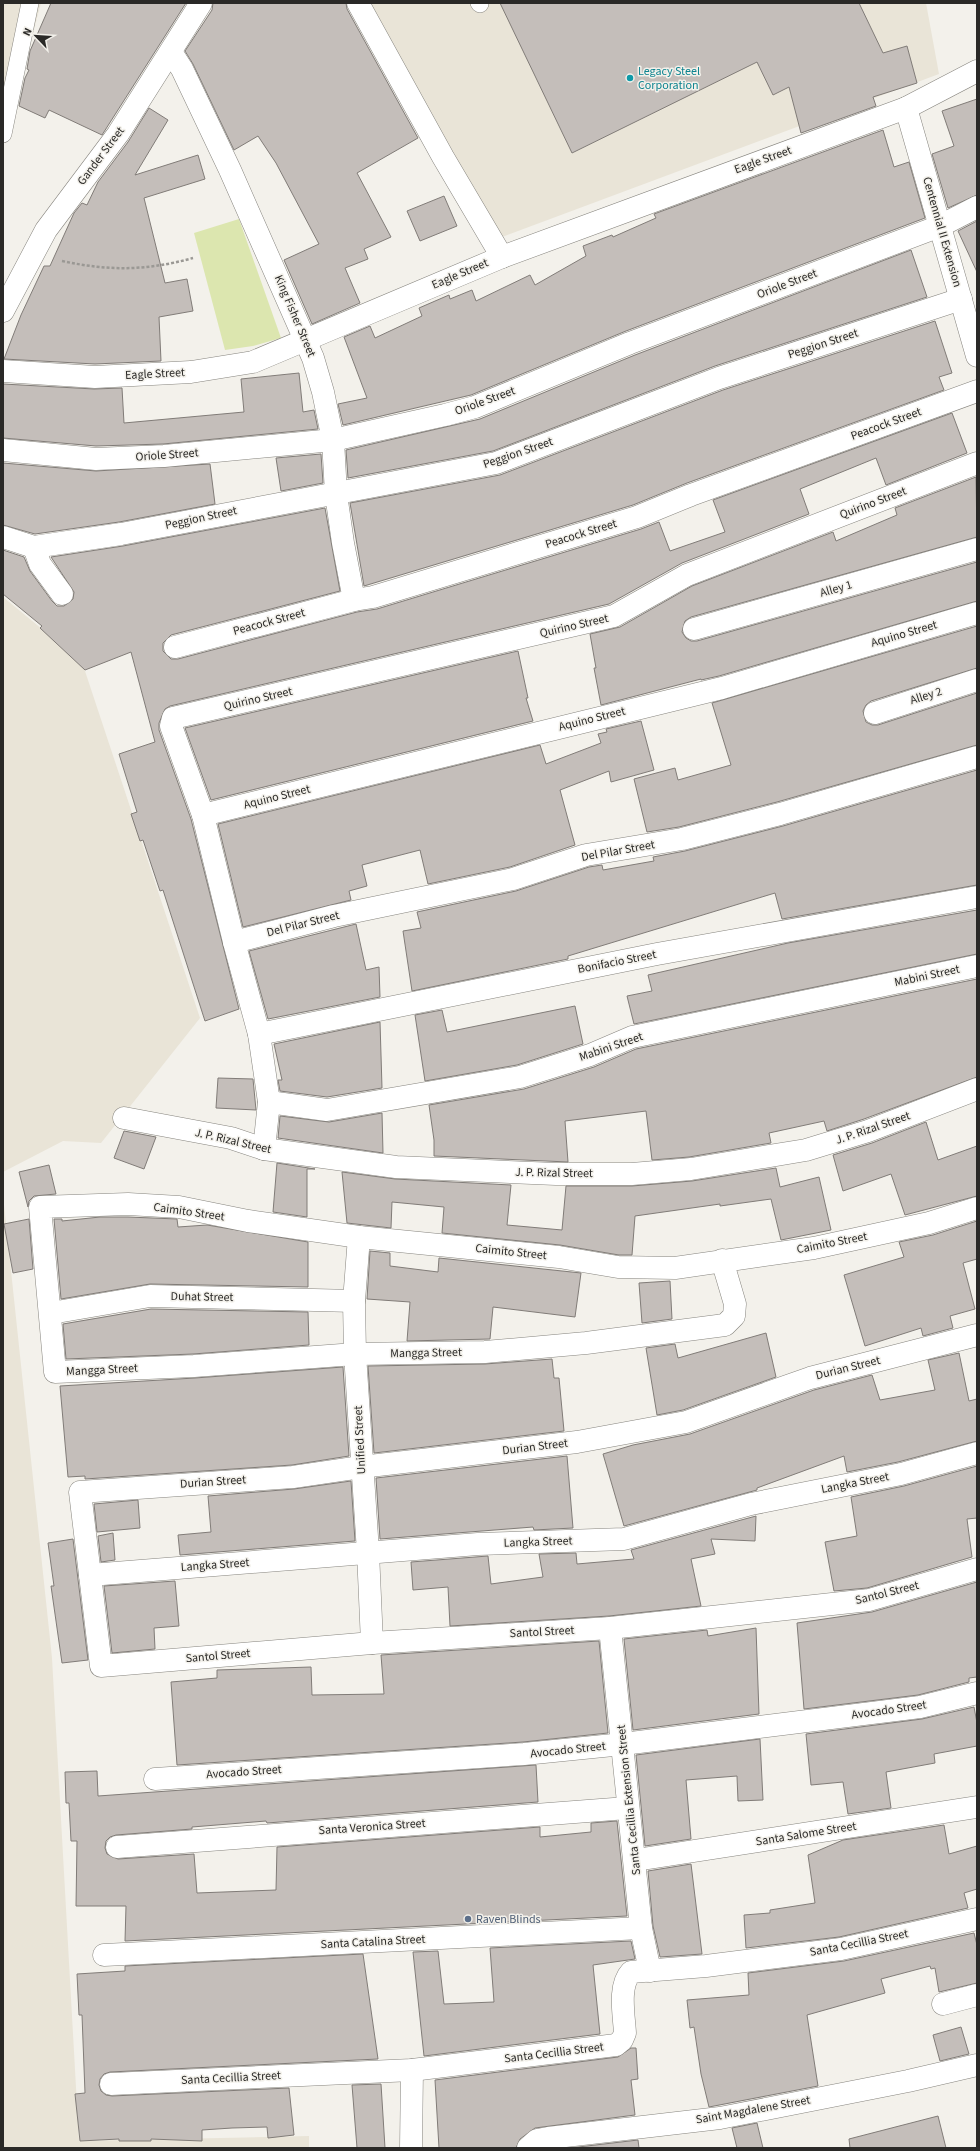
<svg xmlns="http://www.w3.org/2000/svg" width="980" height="2151" font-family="'Source Sans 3',sans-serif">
<rect width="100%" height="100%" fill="#f3f1eb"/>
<g fill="#e9e4d7">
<path d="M 3,3 L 41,3 L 3,146 Z"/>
<path d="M 354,3 L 926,3 L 939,74 L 486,243 Z"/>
<path d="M 3,597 L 82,662 L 200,1018 L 101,1143 L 63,1141 L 3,1172 Z"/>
<path d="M 3,1195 L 52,1658 L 79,2141 L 309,2136 L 309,2148 L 3,2148 Z"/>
</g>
<path fill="#dce6af" d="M 239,219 L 281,338 L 253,346 L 225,350 L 194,233 Z"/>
<g fill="#c4beba" stroke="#817c78">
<path d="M 51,3 L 186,3 L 102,135 L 49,110 L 45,118 L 19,106 L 25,78 L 29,70 L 27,69 L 30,51 Z"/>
<path d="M 213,3 L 346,3 L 347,9 L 418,138 L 357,173 L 391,237 L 364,249 L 368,259 L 345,268 L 360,303 L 312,324 L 284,260 L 319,244 L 276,163 L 258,136 L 234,150 L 193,64 L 185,51 L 212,10 Z"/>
<path d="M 500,3 L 859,3 L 883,53 L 907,46 L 917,83 L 873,97 L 876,106 L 801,133 L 789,87 L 773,95 L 757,62 L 572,153 Z"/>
<path d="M 977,99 L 977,195 L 948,208 L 932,154 L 954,146 L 942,111 Z"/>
<path d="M 149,108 L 168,120 L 135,175 L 198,155 L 205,179 L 144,198 L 165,283 L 187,279 L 193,311 L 159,317 L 161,361 L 95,364 L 4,359 L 21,315 L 44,266 L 50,266 L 74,213 L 82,203 L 87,205 L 98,182 L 128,142 Z"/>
<path d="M 883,130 L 894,167 L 909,162 L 925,218 L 626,331 L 471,395 L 343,425 L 338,404 L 367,398 L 344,337 L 370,326 L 375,338 L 422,316 L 419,308 L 449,295 L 450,299 L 472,290 L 476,301 L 530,275 L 535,285 L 586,256 L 583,246 L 612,235 L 613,237 L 656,218 L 654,214 Z"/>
<path d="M 444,196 L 457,226 L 420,241 L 407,211 Z"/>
<path d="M 977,221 L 977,272 L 958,231 Z"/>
<path d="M 911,250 L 927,297 L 715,366 L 493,451 L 348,478 L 346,450 L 480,419 L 635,355 Z"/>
<path d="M 935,321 L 952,373 L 939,377 L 944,390 L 687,483 L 633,505 L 364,586 L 350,503 L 500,475 L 723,390 Z"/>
<path d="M 299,373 L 303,412 L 314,410 L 318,429 L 163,444 L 96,446 L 3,438 L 3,384 L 94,389 L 122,388 L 124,423 L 244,412 L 241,379 Z"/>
<path d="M 952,413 L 967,453 L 886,485 L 876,458 L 800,489 L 809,514 L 682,563 L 609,604 L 170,706 L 165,709 L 159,723 L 159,730 L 191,819 L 239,1009 L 205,1021 L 163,890 L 160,891 L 143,840 L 140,841 L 131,814 L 137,812 L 119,754 L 155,742 L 131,652 L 85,670 L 40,628 L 42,626 L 3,594 L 3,550 L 24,557 L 30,571 L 52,601 L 57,606 L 64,606 L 73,599 L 74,592 L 51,557 L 123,546 L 325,508 L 340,591 L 171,635 L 163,643 L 163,651 L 171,659 L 178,659 L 357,612 L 377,609 L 641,529 L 659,522 L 670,551 L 725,532 L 713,500 Z"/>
<path d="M 321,454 L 323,483 L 281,491 L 276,458 Z"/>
<path d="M 3,463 L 96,471 L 210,464 L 215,504 L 119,522 L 35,534 L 3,525 Z"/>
<path d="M 976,477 L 977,537 L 691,617 L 685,621 L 682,632 L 686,638 L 691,641 L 697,641 L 977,562 L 977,601 L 719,676 L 701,680 L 701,679 L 601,705 L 594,668 L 596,668 L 590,634 L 620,627 L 692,586 L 833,532 L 836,541 L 897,515 L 895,508 Z"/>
<path d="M 977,626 L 977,668 L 871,701 L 866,705 L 863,711 L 866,722 L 872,725 L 878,725 L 977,693 L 977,745 L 777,802 L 679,827 L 647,832 L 634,779 L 675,768 L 678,780 L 731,765 L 712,703 Z"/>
<path d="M 518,651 L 528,698 L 526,698 L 533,721 L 211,800 L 185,728 Z"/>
<path d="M 641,721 L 654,770 L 611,782 L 609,771 L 560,790 L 575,845 L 510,867 L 428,884 L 420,850 L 362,865 L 367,886 L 349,891 L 351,900 L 243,927 L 218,824 L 540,745 L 546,764 L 601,743 L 598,734 L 607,732 L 606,729 Z"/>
<path d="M 977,770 L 977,885 L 782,919 L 775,893 L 568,956 L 568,959 L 412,991 L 403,931 L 421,928 L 417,912 L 516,891 L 589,867 L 602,865 L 603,870 L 654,861 L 653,857 L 685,851 L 783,826 Z"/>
<path d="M 977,910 L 977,954 L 634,1024 L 627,996 L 652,991 L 648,975 L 788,943 Z"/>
<path d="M 356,924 L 366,970 L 379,967 L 380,997 L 268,1019 L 249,951 Z"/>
<path d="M 977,979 L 977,1077 L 864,1119 L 827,1131 L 824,1121 L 769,1133 L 771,1143 L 689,1157 L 652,1160 L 646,1111 L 565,1121 L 568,1162 L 434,1156 L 434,1140 L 429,1105 L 524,1089 L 594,1067 L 636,1049 Z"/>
<path d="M 575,1006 L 583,1044 L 517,1065 L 425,1081 L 415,1015 L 442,1010 L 447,1032 Z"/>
<path d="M 380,1022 L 382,1088 L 327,1097 L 280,1091 L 278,1080 L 282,1080 L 274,1044 Z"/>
<path d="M 218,1078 L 253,1079 L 256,1110 L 216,1108 Z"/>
<path d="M 382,1113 L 383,1153 L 278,1138 L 280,1116 L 329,1122 Z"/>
<path d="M 926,1122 L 938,1160 L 977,1146 L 977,1196 L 905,1215 L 891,1174 L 843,1191 L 833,1155 L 872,1143 Z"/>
<path d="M 124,1131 L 156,1137 L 144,1169 L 114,1158 Z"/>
<path d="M 277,1163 L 315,1169 L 307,1169 L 307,1217 L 273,1212 Z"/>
<path d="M 49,1165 L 56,1194 L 34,1196 L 29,1201 L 28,1207 L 19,1172 Z"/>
<path d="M 776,1168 L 780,1187 L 819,1177 L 831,1230 L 781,1240 L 771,1199 L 720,1206 L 720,1204 L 635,1216 L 632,1255 L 619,1255 L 560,1245 L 442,1233 L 444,1207 L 392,1202 L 391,1228 L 347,1223 L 342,1172 L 395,1179 L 511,1185 L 507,1225 L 562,1230 L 566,1186 L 632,1186 L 692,1181 Z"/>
<path d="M 100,1217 L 128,1217 L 177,1219 L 178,1227 L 207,1225 L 308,1242 L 308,1287 L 150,1284 L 61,1299 L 54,1219 L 62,1219 L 62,1221 Z"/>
<path d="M 29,1219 L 33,1269 L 13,1273 L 4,1224 Z"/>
<path d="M 977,1221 L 977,1259 L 963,1263 L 975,1309 L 950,1316 L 953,1328 L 923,1336 L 921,1328 L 865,1346 L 844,1275 L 904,1257 L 899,1242 L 933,1235 Z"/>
<path d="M 370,1251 L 390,1253 L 390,1266 L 438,1272 L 439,1258 L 581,1273 L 575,1317 L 493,1307 L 490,1339 L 407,1341 L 410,1302 L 367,1299 Z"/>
<path d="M 670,1281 L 672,1319 L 642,1323 L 639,1283 Z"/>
<path d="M 151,1309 L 308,1312 L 309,1345 L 193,1354 L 66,1359 L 63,1324 Z"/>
<path d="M 766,1333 L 776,1377 L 683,1410 L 657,1415 L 646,1348 L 675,1344 L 678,1358 Z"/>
<path d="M 959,1353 L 969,1401 L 977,1399 L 977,1441 L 898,1462 L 847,1472 L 844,1456 L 757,1488 L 757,1490 L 624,1526 L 603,1454 L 633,1445 L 690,1434 L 814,1390 L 872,1375 L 880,1400 L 935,1390 L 928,1360 Z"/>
<path d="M 552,1359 L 554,1378 L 559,1378 L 564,1431 L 374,1453 L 368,1366 L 485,1364 Z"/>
<path d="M 343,1367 L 349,1456 L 292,1465 L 85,1479 L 85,1476 L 68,1477 L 60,1386 L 195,1378 Z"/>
<path d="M 567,1456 L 573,1528 L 534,1530 L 533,1527 L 380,1539 L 376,1478 Z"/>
<path d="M 977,1466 L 977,1518 L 967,1519 L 972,1557 L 867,1588 L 834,1591 L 825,1542 L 857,1536 L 851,1497 L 904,1486 Z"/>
<path d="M 351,1481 L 355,1541 L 180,1555 L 178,1535 L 211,1532 L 208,1496 L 294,1489 Z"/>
<path d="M 138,1500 L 140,1528 L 97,1532 L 94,1504 Z"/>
<path d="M 756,1516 L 755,1541 L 711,1539 L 715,1554 L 691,1559 L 701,1606 L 609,1616 L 450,1626 L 448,1587 L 413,1590 L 411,1562 L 488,1556 L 491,1584 L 543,1577 L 539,1554 L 576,1553 L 577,1564 L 634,1559 L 631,1550 Z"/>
<path d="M 113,1533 L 115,1560 L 101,1562 L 98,1536 Z"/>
<path d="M 73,1539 L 88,1660 L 62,1663 L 51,1586 L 54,1586 L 48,1543 Z"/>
<path d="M 175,1581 L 179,1626 L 154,1628 L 155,1649 L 112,1653 L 104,1586 Z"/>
<path d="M 977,1582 L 977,1677 L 969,1678 L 969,1682 L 918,1695 L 804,1709 L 797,1623 L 872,1612 Z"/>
<path d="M 756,1628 L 759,1714 L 633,1730 L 624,1639 L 707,1630 L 708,1636 Z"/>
<path d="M 599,1641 L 608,1733 L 523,1742 L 177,1765 L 171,1682 L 217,1678 L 217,1670 L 311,1667 L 312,1695 L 384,1694 L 381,1655 Z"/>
<path d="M 974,1707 L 977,1723 L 977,1746 L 934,1754 L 935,1763 L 886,1772 L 891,1808 L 848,1814 L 843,1782 L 811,1785 L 806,1734 L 922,1719 Z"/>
<path d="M 760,1739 L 763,1800 L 738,1801 L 737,1776 L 686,1780 L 691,1839 L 645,1846 L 636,1755 Z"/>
<path d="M 536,1765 L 538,1802 L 267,1823 L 266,1821 L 192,1827 L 192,1829 L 116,1835 L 110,1837 L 106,1841 L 105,1848 L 107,1854 L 118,1859 L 194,1854 L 197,1893 L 276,1890 L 277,1847 L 540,1827 L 540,1837 L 591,1832 L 591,1823 L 617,1821 L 627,1916 L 125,1941 L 126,1906 L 76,1906 L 77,1841 L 71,1841 L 69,1803 L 66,1803 L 65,1772 L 97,1771 L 98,1796 Z"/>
<path d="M 944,1825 L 949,1854 L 977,1846 L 977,1889 L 964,1893 L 968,1908 L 839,1937 L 746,1948 L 744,1915 L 770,1913 L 770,1910 L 815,1903 L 808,1855 L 843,1840 Z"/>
<path d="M 691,1864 L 702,1954 L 660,1957 L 653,1926 L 648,1871 Z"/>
<path d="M 974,1933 L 977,1945 L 977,1983 L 939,1992 L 935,1968 L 931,1969 L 930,1966 L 881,1979 L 885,1993 L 807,2015 L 818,2086 L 709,2107 L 701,2074 L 694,2027 L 690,2028 L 687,2000 L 749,1995 L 748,1973 L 844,1961 Z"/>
<path d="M 631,1941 L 635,1959 L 593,1965 L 600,2034 L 424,2056 L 413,1952 L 438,1951 L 444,2004 L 494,2002 L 490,1948 Z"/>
<path d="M 363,1954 L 378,2059 L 110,2072 L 104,2074 L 100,2079 L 99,2085 L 101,2091 L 106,2095 L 112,2096 L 289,2088 L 294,2135 L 268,2138 L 267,2127 L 232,2128 L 202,2130 L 202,2141 L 151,2139 L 151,2141 L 119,2141 L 119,2139 L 80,2141 L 75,2094 L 85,2093 L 82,2015 L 79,2015 L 77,1974 L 125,1971 L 125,1966 Z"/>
<path d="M 961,2027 L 969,2054 L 940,2061 L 933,2035 Z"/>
<path d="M 631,2048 L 636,2048 L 638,2079 L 631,2080 L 635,2115 L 535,2128 L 520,2139 L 516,2148 L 439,2148 L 435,2080 L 618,2057 Z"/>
<path d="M 381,2084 L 385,2148 L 357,2148 L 352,2085 Z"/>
<path d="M 938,2116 L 946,2148 L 850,2148 L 849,2139 Z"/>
<path d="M 757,2123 L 763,2148 L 737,2148 L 732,2128 Z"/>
<path d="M 638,2140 L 639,2148 L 570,2148 Z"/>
</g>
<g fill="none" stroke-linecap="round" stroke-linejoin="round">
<defs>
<g id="service">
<path d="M 479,3 L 480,4"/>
<path d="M 3,134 L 30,3"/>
</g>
<g id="minor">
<path d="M 358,3 L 443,157 L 502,257"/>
<path d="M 171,52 L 182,69 L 230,170 L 313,358 L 323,392 L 333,440 L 336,494 L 343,543 L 354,600"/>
<path d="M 906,108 L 977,356"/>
<path d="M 3,311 L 46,230 L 118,134 L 201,3"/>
<path d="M 3,371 L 95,377 L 191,372 L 253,362 L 502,257 L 906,108 L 977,71"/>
<path d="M 3,450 L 96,459 L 164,456 L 333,440 L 445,415 L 475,407 L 630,343 L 940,226 L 977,207"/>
<path d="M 3,537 L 34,547 L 121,534 L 496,463 L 719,378 L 961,299"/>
<path d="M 34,547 L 40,564 L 62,594"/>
<path d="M 694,629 L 977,549"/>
<path d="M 175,647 L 354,600 L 373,597 L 637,517 L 691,495 L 977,391"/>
<path d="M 875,713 L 977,680"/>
<path d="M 203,815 L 722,688 L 977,613"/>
<path d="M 234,942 L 334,916 L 513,879 L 586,855 L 682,839 L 780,814 L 977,757"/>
<path d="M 259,1034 L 657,954 L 977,897"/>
<path d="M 269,1102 L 327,1110 L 520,1077 L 590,1055 L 632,1037 L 977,966"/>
<path d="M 124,1118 L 231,1138 L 264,1149 L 396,1167 L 556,1174 L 632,1174 L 691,1169 L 806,1150 L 868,1131 L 977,1089"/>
<path d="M 264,1149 L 269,1102 L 259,1034 L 234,942 L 203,815 L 171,726 L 173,718 L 614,616 L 687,575 L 977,463"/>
<path d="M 359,1237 L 354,1301 L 355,1354 L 368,1552 L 372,1643"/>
<path d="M 722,1260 L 735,1304 L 734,1316 L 725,1325 L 586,1343 L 485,1352 L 355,1354 L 194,1366 L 55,1372 L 40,1207 L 128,1204 L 179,1207 L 248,1221 L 359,1237 L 559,1257 L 618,1267 L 675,1268 L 814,1248 L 929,1223 L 977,1208"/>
<path d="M 51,1313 L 150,1296 L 354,1301"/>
<path d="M 977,1335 L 810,1378 L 686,1422 L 577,1442 L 361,1467 L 293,1477 L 80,1492 L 101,1666 L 372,1643 L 610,1628 L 869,1600 L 977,1569"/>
<path d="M 90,1575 L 478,1544 L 624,1539 L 751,1504 L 901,1474 L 977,1453"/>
<path d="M 610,1628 L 641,1928 L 650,1971"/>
<path d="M 155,1779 L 524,1754 L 623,1744 L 920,1707 L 977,1693"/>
<path d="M 117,1847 L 627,1808"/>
<path d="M 636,1860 L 977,1807"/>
<path d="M 104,1955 L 641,1928"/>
<path d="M 943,2004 L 977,1995"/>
<path d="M 111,2084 L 412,2070 L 616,2045 L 622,2040 L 625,2033 C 624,2015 618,1986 631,1972 L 706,1966 L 841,1949 L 977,1919"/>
<path d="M 411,2148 L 412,2070"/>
<path d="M 528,2148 L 537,2140 L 548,2138 L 720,2118 L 908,2081 L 977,2065"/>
</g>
</defs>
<use href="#service" stroke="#87857f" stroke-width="18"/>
<use href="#minor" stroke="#87857f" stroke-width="23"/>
<path stroke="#9a9894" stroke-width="2.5" stroke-dasharray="3 2" stroke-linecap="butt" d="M 62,261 C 109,271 146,271 193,258"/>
<use href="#service" stroke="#fff" stroke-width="17"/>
<use href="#minor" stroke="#fff" stroke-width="22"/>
</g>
<circle fill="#0f9aa8" stroke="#f3f1eb" stroke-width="1.5" cx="630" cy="78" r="4"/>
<circle fill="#5c6f8a" stroke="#f3f1eb" stroke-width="1.5" cx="468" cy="1919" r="4"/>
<g text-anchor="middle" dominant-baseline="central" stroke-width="3" stroke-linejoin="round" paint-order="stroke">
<g font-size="12" fill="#0d838f" stroke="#f3f1eb" text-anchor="start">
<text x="638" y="71">Legacy Steel<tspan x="638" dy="14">Corporation</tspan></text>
</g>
<g font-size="12" fill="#2a2927" stroke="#f3f1eb">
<text transform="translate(101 156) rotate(-53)">Gander Street</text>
<text transform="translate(763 160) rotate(-20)">Eagle Street</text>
<text transform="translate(942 232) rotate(74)">Centennial II Extension</text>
<text transform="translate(460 274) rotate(-23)">Eagle Street</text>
<text transform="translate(787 284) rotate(-21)">Oriole Street</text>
<text transform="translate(295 316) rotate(67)">King Fisher Street</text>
<text transform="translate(823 344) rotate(-18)">Peggion Street</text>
<text transform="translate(155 374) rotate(-3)">Eagle Street</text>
<text transform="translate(485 401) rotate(-20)">Oriole Street</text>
<text transform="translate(886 424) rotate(-20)">Peacock Street</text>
<text transform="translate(518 453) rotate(-19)">Peggion Street</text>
<text transform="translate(167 455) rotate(-4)">Oriole Street</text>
<text transform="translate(873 503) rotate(-21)">Quirino Street</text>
<text transform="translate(201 518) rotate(-12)">Peggion Street</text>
<text transform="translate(581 534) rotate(-17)">Peacock Street</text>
<text transform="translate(836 589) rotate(-16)">Alley 1</text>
<text transform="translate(269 622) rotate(-15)">Peacock Street</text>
<text transform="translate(574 626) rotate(-13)">Quirino Street</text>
<text transform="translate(904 634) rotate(-16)">Aquino Street</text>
<text transform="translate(926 696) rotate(-18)">Alley 2</text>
<text transform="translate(258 699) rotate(-13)">Quirino Street</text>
<text transform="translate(592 719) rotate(-14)">Aquino Street</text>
<text transform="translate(277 797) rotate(-14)">Aquino Street</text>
<text transform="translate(618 851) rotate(-10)">Del Pilar Street</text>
<text transform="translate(303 924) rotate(-14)">Del Pilar Street</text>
<text transform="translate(617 962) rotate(-11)">Bonifacio Street</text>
<text transform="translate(927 976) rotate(-12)">Mabini Street</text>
<text transform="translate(611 1047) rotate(-19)">Mabini Street</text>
<text transform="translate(873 1128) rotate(-19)">J. P. Rizal Street</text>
<text transform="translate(233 1141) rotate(13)">J. P. Rizal Street</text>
<text transform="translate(554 1173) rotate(1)">J. P. Rizal Street</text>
<text transform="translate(189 1212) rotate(8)">Caimito Street</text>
<text transform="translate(832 1243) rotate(-11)">Caimito Street</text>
<text transform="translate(511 1252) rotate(6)">Caimito Street</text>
<text transform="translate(202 1297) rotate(1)">Duhat Street</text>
<text transform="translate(426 1353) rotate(-1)">Mangga Street</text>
<text transform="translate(848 1368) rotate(-14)">Durian Street</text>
<text transform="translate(102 1370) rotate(-3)">Mangga Street</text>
<text transform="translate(360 1440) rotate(-93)">Unified Street</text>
<text transform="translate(535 1447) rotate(-7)">Durian Street</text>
<text transform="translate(213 1482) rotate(-4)">Durian Street</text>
<text transform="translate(855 1483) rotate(-11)">Langka Street</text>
<text transform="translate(538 1542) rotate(-2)">Langka Street</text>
<text transform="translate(215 1565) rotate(-4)">Langka Street</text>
<text transform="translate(887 1593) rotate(-14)">Santol Street</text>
<text transform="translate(542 1632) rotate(-3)">Santol Street</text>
<text transform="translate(218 1656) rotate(-5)">Santol Street</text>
<text transform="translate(889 1710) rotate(-8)">Avocado Street</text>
<text transform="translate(568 1750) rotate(-6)">Avocado Street</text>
<text transform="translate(244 1772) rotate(-4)">Avocado Street</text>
<text transform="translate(629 1800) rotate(-96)">Santa Cecillia Extension Street</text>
<text transform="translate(372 1827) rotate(-4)">Santa Veronica Street</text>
<text transform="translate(806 1834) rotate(-9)">Santa Salome Street</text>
<text transform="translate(373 1942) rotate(-3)">Santa Catalina Street</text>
<text transform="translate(859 1943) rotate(-11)">Santa Cecillia Street</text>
<text transform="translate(554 2053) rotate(-7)">Santa Cecillia Street</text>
<text transform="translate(231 2078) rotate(-3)">Santa Cecillia Street</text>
<text transform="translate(753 2110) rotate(-10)">Saint Magdalene Street</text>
</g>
<g font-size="12" fill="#4e5e75" stroke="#f3f1eb" text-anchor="start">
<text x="476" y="1919">Raven Blinds</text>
</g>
</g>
<rect width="980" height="2151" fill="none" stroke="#2a2927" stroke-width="8"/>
<g transform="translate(36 36) rotate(295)" stroke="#f3f1eb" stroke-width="3" paint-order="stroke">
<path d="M0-3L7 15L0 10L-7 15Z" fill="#2a2927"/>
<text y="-6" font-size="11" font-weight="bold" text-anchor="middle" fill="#2a2927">N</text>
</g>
</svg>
